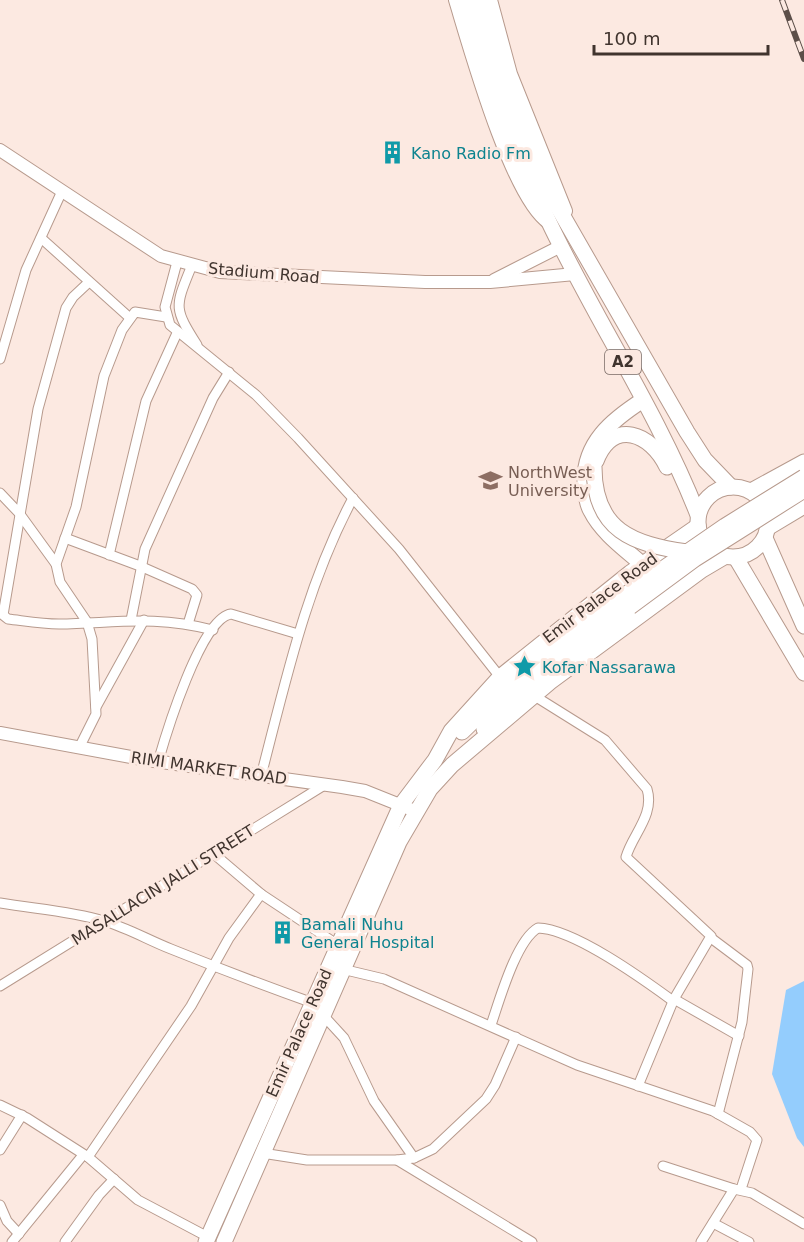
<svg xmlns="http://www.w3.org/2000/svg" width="804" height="1242" font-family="'DejaVu Sans',sans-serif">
<rect width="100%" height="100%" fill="#fce9e1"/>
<path fill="#94cdfd" d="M 804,981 L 804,1147 L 797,1138 L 772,1074 L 786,990 Z"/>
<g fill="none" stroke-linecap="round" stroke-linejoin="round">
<defs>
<g id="minor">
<path d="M 41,238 L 130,318"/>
<path d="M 177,262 L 165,307 L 170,325 L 256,395 L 298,438 L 399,549 L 500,677"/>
<path d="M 192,265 C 175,307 173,307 197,345"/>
<path d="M 89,282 L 73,297 L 66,308 L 38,409 L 3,615 L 8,619 C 25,621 42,624 59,624 C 117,623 154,615 213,630"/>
<path d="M 0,359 L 26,270 L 62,191"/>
<path d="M 0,493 L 19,513 L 56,564"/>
<path d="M 65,538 L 140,566 L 192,589 L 197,595 L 188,624"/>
<path d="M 109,555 L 146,401 L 177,333"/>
<path d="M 131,620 L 145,549 L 213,398 L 229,372"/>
<path d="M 533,695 L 605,740 L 647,789 C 655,815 632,835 626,857 L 711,936 L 674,999 L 638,1086"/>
<path d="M 96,707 L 144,620"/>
<path d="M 79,748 L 96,714 L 92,639 L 87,622 L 60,582 L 56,564 L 76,507 L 104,376 L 122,330 L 135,312 L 166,317"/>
<path d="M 158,762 C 166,734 201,618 231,614 L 298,634"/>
<path d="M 261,776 C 286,680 306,586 353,498"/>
<path d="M 214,854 L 261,894 L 338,945"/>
<path d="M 0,903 C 35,909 70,911 104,921 C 128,928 148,940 171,949 C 218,968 265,986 313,1003"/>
<path d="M 711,938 L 747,965 L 748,969 L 742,1022 L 718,1114"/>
<path d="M 342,969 L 384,979 L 577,1065 L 713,1111 L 750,1132 L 757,1140 L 741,1189"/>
<path d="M 0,986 L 326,784"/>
<path d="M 674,999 L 739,1036"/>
<path d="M 322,1014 L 344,1038 L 374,1101 L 414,1158"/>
<path d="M 491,1025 C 499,1002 516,940 538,928 C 574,929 643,979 673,1001"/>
<path d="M 0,1105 L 27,1118 L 88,1157 L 138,1200 L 208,1237"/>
<path d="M 0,1150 L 22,1115"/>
<path d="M 262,1153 L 307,1160 L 397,1160 L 414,1158 L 433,1149 L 486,1099 L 495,1085 L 516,1037"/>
<path d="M 88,1157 L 191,1006 L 229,938 L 261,894"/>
<path d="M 397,1160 L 532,1242"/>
<path d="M 663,1166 L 734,1189 L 752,1193 L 804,1224"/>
<path d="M 0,1205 L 7,1221 L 19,1234"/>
<path d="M 713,1223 L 749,1242"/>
<path d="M 12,1242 L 83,1155"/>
<path d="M 65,1242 L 99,1195 L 114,1179"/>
<path d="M 701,1242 L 734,1189"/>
</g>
<g id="tertiary">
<path d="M 0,150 L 161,256 L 220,272 L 425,282 L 490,282 L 575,274"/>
<path d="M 494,280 L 561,246"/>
<path d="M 0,733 L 147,760 L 342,787 L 365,791 L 415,811"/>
</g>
<g id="secondary">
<path d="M 456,0 C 470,46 512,198 549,222"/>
<path d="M 490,0 L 510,74 L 565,211"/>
</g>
<g id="primary">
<path d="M 765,538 L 804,626"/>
<path d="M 736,558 L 804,673"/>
<path d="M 484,729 C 526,682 579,645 630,607"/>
<path d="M 462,732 L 520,676 L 622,597"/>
<path d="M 206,1242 L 401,805 L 435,760 L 451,731 L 500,677 L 630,573 L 698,526"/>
<path d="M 224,1242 L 399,842 L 430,789 L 452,765 L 550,682 L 702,570 L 724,557"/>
</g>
<g id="trunk">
<path d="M 465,0 C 488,75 515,151 549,222 C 596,321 658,413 698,515"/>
<path d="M 478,0 L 514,109 L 556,204 L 687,432 L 705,460 L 731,487"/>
<path d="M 596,461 C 613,418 651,433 667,467"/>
<circle cx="733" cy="522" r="35"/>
<path d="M 751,491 L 804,462"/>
<path d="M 769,527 L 804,506"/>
<path d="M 643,565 C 625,549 602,533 591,511 C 586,503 586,493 585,484 C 583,443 612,420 643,400"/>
</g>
</defs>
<use href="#minor" stroke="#b79a8d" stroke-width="11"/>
<use href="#tertiary" stroke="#b79a8d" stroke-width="14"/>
<use href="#secondary" stroke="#b79a8d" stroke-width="16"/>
<use href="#primary" stroke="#b79a8d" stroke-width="17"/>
<use href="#trunk" stroke="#b79a8d" stroke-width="17"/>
<use href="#minor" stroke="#fff" stroke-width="9"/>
<use href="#tertiary" stroke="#fff" stroke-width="12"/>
<use href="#secondary" stroke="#fff" stroke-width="14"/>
<use href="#primary" stroke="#fff" stroke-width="15"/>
<use href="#trunk" stroke="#fff" stroke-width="15"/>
<defs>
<path id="rail" d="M 782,0 L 804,59"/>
</defs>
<use href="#rail" stroke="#5c4f49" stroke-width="6"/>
<use href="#rail" stroke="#fce9e1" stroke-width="4" stroke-dasharray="11" stroke-linecap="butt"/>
<defs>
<g id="primary-bridge">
<path d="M 622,597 L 725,526 L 804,477"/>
<path d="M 630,607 L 695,559 L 804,490"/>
</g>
<path id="trunk-bridge" d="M 594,467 C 594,531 633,544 687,552"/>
</defs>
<use href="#primary-bridge" stroke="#b79a8d" stroke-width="17" stroke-linecap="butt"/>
<use href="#trunk-bridge" stroke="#b79a8d" stroke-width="17" stroke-linecap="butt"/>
<use href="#primary-bridge" stroke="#fff" stroke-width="15"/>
<use href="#trunk-bridge" stroke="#fff" stroke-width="15"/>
</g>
<defs>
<symbol id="building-bare" viewBox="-9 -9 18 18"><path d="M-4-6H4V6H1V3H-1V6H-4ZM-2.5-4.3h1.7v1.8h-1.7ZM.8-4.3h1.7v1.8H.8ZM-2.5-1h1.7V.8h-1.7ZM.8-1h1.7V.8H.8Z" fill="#0f9aa8" stroke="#fce9e1" stroke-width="2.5" paint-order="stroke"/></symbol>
<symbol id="university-bare" viewBox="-9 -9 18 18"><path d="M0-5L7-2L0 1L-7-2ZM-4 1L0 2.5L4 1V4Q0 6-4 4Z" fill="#8d6e63" stroke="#fce9e1" stroke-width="2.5" paint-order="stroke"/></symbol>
<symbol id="sight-bare" viewBox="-9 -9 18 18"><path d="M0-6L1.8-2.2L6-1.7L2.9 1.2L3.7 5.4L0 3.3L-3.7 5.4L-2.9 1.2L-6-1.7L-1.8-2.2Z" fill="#0f9aa8" stroke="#fce9e1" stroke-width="2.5" paint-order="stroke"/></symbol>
</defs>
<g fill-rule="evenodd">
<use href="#building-bare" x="376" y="136" width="33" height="33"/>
<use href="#university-bare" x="474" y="464" width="33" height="33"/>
<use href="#sight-bare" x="508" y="650" width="33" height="33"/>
<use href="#building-bare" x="266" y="916" width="33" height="33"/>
</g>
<g text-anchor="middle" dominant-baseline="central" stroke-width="6" stroke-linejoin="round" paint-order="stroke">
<rect fill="#fce9e1" stroke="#786a64" stroke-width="1.5" x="605" y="350" width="36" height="24" rx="4.5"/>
<g font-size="15" font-weight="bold" fill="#40342e">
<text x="623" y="362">A2</text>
</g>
<g font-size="16" fill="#0d838f" stroke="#fce9e1" text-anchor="start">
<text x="411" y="153">Kano Radio Fm</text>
<text x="542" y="667">Kofar Nassarawa</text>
<text x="301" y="924">Bamali Nuhu<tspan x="301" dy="18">General Hospital</tspan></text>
</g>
<g font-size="16" fill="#40342e" stroke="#fce9e1">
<text transform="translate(264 273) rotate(5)">Stadium Road</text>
<text transform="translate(600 598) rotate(-37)">Emir Palace Road</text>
<text transform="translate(209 768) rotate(8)">RIMI MARKET ROAD</text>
<text transform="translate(163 885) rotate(-32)">MASALLACIN JALLI STREET</text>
<text transform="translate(299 1033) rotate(-66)">Emir Palace Road</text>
</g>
<g font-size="16" fill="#785e54" stroke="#fce9e1" text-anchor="start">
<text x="508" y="472">NorthWest<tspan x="508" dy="18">University</tspan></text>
</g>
</g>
<path d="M594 45v9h174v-9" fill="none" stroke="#40342e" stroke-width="3"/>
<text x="603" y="45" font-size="18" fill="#40342e" stroke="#fce9e1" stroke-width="4.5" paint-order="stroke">100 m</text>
</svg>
